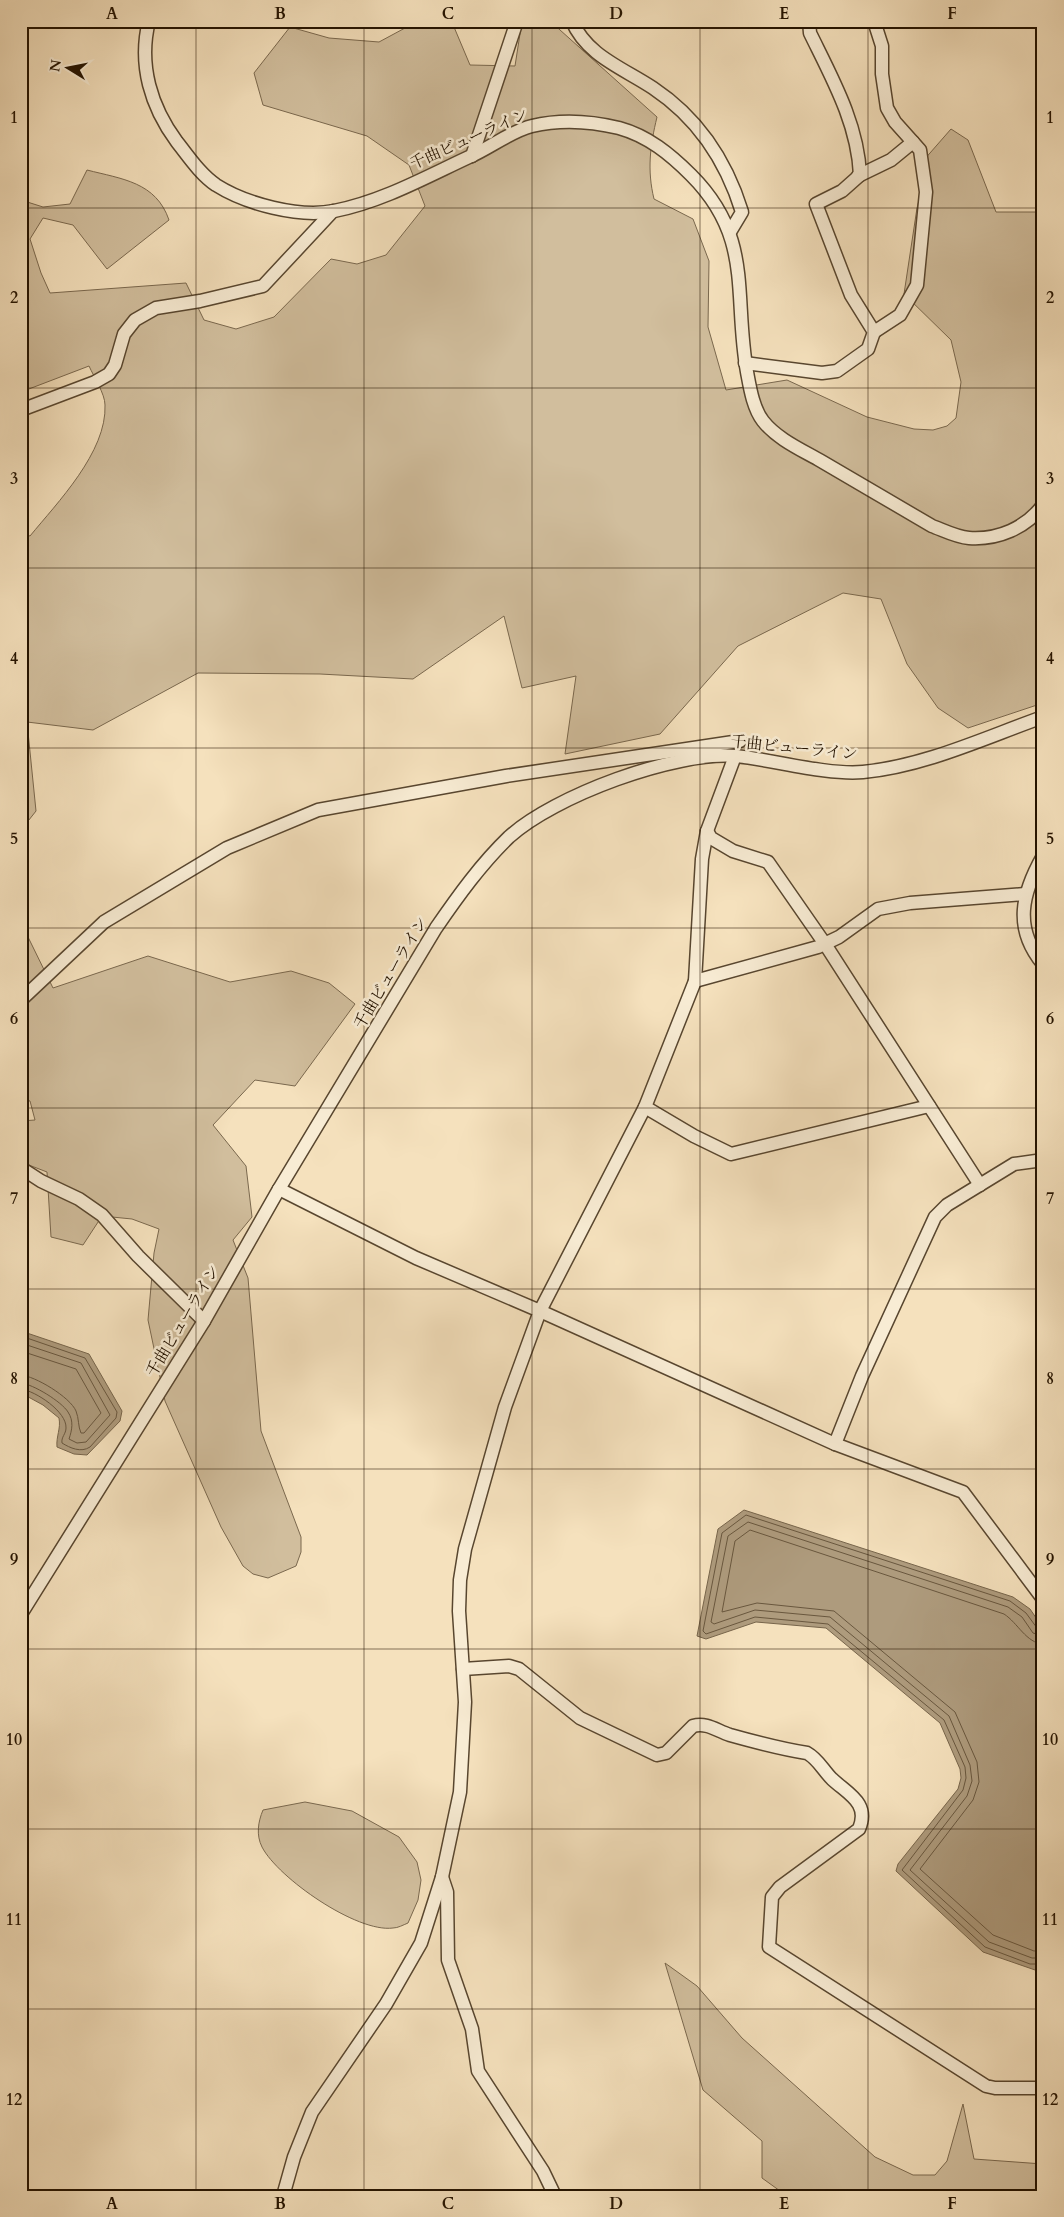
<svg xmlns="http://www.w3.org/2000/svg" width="1064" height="2217" font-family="Cardo,'Noto Serif JP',serif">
<rect width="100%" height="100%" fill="#f5e1bd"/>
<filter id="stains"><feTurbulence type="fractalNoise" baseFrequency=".004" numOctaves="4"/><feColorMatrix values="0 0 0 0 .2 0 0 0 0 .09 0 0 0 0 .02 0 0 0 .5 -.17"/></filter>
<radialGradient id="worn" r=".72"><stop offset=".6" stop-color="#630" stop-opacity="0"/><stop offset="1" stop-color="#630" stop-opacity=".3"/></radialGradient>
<g fill="#d1be9d" stroke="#7a684e">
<path d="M 418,21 L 432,21 L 454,27 L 470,65 L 515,66 L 522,21 L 550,21 L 657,117 C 650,146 647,170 654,199 L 693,219 L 709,261 L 708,327 L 726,390 L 787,380 L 867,417 L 914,429 L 933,430 L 947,426 L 956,418 L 961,382 L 951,340 L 904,294 L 917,208 L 925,178 L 923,161 L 951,129 L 968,140 L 996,212 L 1043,212 L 1043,703 L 968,728 L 938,708 L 907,664 L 881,599 L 843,593 L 738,646 L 660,734 L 565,754 L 576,676 L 522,688 L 504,616 L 413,679 L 320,674 L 198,673 L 93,730 L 27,722 L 36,811 L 21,830 L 21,533 L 30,536 C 57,503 107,452 105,405 C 105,394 94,377 89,366 L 21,392 L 21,200 L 43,207 L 70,204 L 87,170 C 122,179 156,182 169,220 L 107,269 L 73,225 L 43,218 L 30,239 L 41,273 L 50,293 L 186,283 L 204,320 L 236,329 L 274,317 L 331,259 L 357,264 L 386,255 L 425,206 L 409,165 L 367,136 L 263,105 L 254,73 L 290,27 L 329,38 L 379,42 Z"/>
<path d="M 28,937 L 53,988 L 148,956 L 230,982 L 291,971 L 329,983 L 355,1004 L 295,1086 L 255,1080 L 213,1125 L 246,1166 L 252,1217 L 233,1240 L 248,1278 L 261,1431 L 301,1537 L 301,1552 L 296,1566 L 268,1578 L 253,1574 L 243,1566 L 221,1527 L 165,1401 L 148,1320 L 154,1253 L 159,1229 L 132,1219 L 102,1216 L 83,1245 L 51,1237 L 47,1172 L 21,1162 L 21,1121 L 35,1120 L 30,1101 L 21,1098 L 21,1050 L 24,1050 L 27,1026 L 21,1020 L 21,940 Z"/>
<path d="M 305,1802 L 352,1811 L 399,1837 L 417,1862 L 421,1880 L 418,1900 L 408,1923 C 403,1925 398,1928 393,1928 C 357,1933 278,1878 262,1847 C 256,1835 258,1822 263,1810 Z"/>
<path d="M 665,1963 L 697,1986 L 742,2038 L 875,2157 L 913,2175 L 935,2175 L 947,2161 L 963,2104 L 974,2159 L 1043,2164 L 1043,2196 L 787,2196 L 762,2178 L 762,2141 L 703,2090 Z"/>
</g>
<g fill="#ae9b7d" stroke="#77654b">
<path d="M 21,1331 L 89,1354 L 122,1411 L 120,1421 L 87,1455 L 74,1454 L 57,1447 C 56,1436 61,1429 59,1418 L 43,1405 L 21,1393 Z"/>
<path d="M 744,1510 L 1013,1597 L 1030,1609 L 1043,1628 L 1043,1967 L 1038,1971 L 983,1952 L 896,1871 L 898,1864 L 958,1789 L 961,1778 L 960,1769 L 940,1723 L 826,1628 L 756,1622 L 706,1639 L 697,1636 L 718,1529 Z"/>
</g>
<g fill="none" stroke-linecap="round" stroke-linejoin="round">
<g stroke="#69573e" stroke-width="1">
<path d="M 21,1336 L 85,1358 L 117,1412 L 116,1418 L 90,1447 C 81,1453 70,1448 62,1443 C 61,1437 66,1434 66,1428 C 67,1412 36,1391 21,1389"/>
<path d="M 21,1343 L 81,1363 L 110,1415 L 86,1442 L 77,1443 L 69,1439 C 72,1430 74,1421 68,1412 C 62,1402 33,1384 21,1383"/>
<path d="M 21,1351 L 76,1369 L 101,1413 L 84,1433 L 81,1433 C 78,1427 79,1418 76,1411 C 70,1397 35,1376 21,1375"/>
<path d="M 1043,1630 L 1037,1628 L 1026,1613 L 1010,1601 L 746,1515 L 722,1533 L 703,1631 L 706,1634 L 755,1617 L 828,1624 L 944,1720 L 965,1767 L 966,1778 L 963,1790 L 902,1870 L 985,1947 L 1030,1964 L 1043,1964"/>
<path d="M 1043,1636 L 1033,1633 L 1022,1617 L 1008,1607 L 748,1522 L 728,1536 L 711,1622 L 714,1624 L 755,1610 L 830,1617 L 949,1716 L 970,1765 L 972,1781 L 967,1796 L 910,1870 L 989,1942 L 1032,1958 L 1043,1958"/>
<path d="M 1043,1644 C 1026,1643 1018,1623 1004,1614 L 750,1530 L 735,1541 L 722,1612 L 757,1603 L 834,1611 L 955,1712 L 977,1762 L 979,1782 L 973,1800 L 920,1869 L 993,1935 L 1034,1951 L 1043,1950"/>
</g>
<defs>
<g id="minor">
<path d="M 149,21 C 138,65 151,107 177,142 C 189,157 200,174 216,185 C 246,204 299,218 334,211 C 381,202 426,177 469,157 C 490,148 511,131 532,126 C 561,119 590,121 619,128 C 648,136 670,154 691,175 C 754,238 733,294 747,372 C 750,388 753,408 763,421 C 777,439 802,450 821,461 C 858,483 895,504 932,526 C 943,530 956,537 969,538 C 998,540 1026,528 1043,505"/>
<path d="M 572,21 C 587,56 623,68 653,88 C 698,118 726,160 742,212 L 730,232"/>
<path d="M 874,21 L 882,46 L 882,74 L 887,108 L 895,122 L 920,150 L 926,192 L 917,285 L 900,315 L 874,332"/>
<path d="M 472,156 L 517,21"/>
<path d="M 858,176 L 891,160 L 913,142"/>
<path d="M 745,363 L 822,373 L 837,371 L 868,349 L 874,332 L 851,295 L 816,204 L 842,191 L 860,175 C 858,124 832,78 810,33 L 809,21"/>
<path d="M 21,410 L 95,382 L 109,374 L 115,365 L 124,334 L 135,320 L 156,308 L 200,301 L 263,286 L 333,211"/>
<path d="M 707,831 L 711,838 L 733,851 L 768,862 L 825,944 L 980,1185"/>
<path d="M 1043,856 C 1022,893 1013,928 1043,964"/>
<path d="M 695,981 L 818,947 L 839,937 L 878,909 L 910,903 L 1025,894"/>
<path d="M 21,1000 L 104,922 L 227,848 L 318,810 L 506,776 L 740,741"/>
<path d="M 645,1107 L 694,1136 L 731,1154 L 929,1106"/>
<path d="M 21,1168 L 41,1181 L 79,1199 L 102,1215 L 138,1256 L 204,1321"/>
<path d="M 279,1189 L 416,1258 L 540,1311 L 835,1444 L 963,1492 L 1043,1599"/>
<path d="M 835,1444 L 862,1376 L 935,1217 L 947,1205 L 1014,1164 L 1043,1160"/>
<path d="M 21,1614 L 204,1321 L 279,1189 L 436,928 C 458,896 481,864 509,837 C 554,796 675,751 736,756 C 775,760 825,775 863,772 C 925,766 984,738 1043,717"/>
<path d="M 463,1669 L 509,1666 L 519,1669 L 580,1718 L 657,1755 L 666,1753 L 693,1726 C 707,1722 717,1731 730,1735 C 755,1742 781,1749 807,1753 C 818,1759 823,1770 832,1779 C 848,1794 870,1803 859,1829 L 780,1887 L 772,1897 L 769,1947 L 986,2086 L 995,2088 L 1043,2088"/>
<path d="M 442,1877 L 447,1892 L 448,1960 L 472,2029 L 478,2071 L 543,2171 L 555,2196"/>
<path d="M 283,2196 L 294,2157 L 312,2112 L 386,2004 L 421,1943 L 442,1877 L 460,1792 L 465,1702 L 459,1611 L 460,1580 L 465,1549 L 505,1407 L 540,1311 L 645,1107 L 695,981 L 702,859 L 707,831 L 735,756"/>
</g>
</defs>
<use href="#minor" stroke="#58462f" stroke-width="15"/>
<use href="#minor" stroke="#f8ecd4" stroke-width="12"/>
</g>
<path fill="none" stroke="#241300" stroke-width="1" stroke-opacity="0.55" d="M 196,21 L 196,2196M 364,21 L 364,2196M 532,21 L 532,2196M 700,21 L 700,2196M 868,21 L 868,2196M 21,208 L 1043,208M 21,388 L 1043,388M 21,568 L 1043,568M 21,748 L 1043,748M 21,928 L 1043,928M 21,1108 L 1043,1108M 21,1289 L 1043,1289M 21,1469 L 1043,1469M 21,1649 L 1043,1649M 21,1829 L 1043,1829M 21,2009 L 1043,2009"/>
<g text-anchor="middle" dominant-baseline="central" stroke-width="5" stroke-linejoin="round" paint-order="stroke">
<g font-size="16" fill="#241300" stroke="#f8ecd4">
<text transform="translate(469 139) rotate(-24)">千曲ビューライン</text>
<text transform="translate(794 748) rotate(6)">千曲ビューライン</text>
<text transform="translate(391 973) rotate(-59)">千曲ビューライン</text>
<text transform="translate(183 1321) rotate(-59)">千曲ビューライン</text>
</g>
</g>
<rect width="1064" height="2217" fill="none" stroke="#f5e1bd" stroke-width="55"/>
<g transform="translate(68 68) rotate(280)" stroke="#f8ecd4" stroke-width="4" paint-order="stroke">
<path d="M0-4L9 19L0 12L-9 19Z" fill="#241300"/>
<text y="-8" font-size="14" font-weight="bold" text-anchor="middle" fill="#241300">N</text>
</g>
<rect x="28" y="28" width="1008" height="2162" fill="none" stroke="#241300" stroke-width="2"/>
<g font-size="16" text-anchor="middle" font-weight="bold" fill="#241300">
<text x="112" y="19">A</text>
<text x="280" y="19">B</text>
<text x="448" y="19">C</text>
<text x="616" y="19">D</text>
<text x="784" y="19">E</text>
<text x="952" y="19">F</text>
<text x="14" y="123">1</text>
<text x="1050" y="123">1</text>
<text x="14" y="303">2</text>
<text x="1050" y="303">2</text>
<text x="14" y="484">3</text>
<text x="1050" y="484">3</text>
<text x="14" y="664">4</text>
<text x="1050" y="664">4</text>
<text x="14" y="844">5</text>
<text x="1050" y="844">5</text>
<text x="14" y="1024">6</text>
<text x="1050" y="1024">6</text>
<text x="14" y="1204">7</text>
<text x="1050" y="1204">7</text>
<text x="14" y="1384">8</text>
<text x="1050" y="1384">8</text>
<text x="14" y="1565">9</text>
<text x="1050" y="1565">9</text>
<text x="14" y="1745">10</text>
<text x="1050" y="1745">10</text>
<text x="14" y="1925">11</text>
<text x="1050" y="1925">11</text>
<text x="14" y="2105">12</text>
<text x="1050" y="2105">12</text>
<text x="112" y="2209">A</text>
<text x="280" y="2209">B</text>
<text x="448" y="2209">C</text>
<text x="616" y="2209">D</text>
<text x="784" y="2209">E</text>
<text x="952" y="2209">F</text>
</g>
<rect width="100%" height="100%" filter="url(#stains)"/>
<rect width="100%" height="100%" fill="url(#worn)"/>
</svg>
